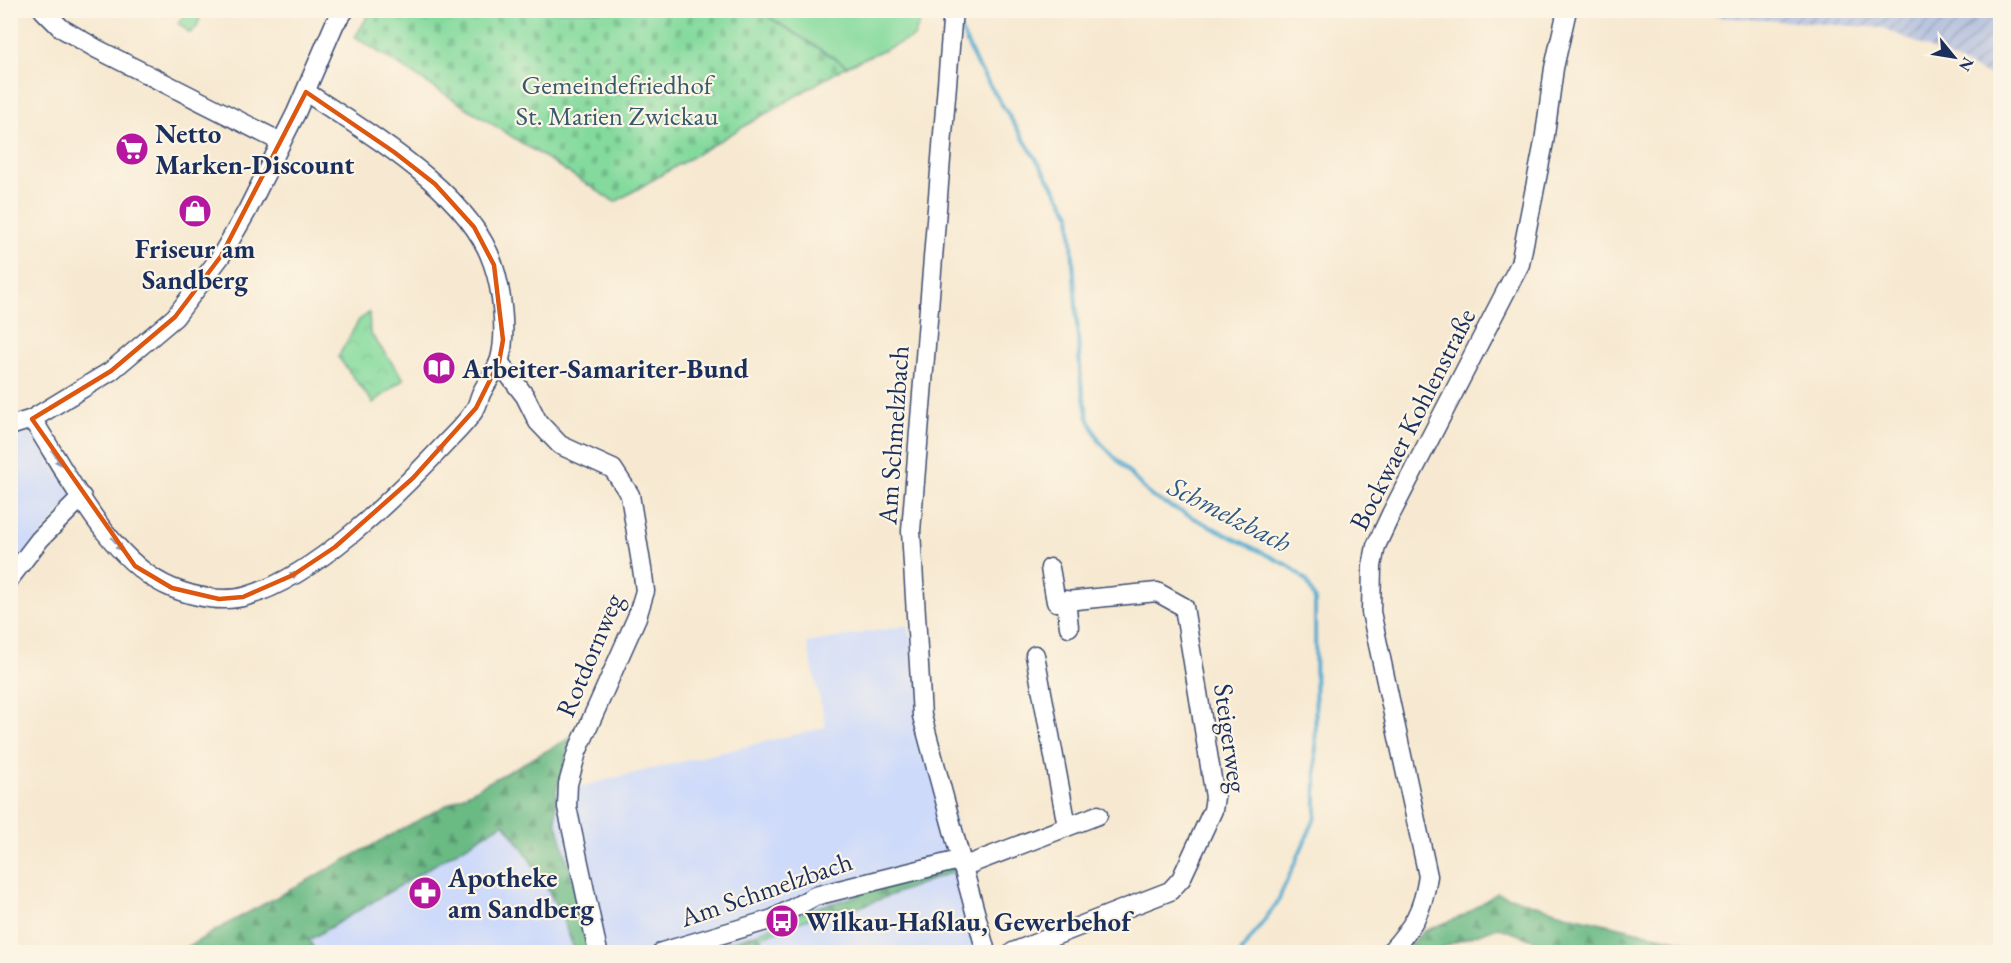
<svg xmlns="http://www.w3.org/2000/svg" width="2011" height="963" font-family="'EB Garamond',serif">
<defs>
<pattern id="industrial-furrows" width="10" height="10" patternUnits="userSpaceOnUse" patternTransform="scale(1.5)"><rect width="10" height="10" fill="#b9c4de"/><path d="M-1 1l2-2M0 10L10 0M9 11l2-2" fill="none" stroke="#96a0b7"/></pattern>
<pattern id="forest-firs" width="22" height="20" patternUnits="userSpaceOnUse" patternTransform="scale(1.5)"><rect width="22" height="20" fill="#6bba84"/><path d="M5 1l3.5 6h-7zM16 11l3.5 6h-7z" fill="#57986f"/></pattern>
<pattern id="cemetery-stones" width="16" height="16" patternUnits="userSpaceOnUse" patternTransform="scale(1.5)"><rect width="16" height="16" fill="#84da9d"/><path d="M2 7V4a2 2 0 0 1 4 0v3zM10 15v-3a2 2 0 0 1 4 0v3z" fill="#71bb8a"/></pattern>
<pattern id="park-crowns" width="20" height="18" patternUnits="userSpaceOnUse" patternTransform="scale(1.5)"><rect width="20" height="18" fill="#84da9d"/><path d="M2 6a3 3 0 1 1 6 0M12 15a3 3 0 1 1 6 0" fill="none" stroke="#71bb8a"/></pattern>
</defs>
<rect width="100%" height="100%" fill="#fcf5e5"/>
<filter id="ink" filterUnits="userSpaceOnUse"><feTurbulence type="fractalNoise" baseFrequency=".0167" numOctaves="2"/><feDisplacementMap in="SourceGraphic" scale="12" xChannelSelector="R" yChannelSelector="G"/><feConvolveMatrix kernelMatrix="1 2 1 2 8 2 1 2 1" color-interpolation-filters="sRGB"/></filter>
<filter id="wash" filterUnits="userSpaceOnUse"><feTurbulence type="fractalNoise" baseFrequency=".008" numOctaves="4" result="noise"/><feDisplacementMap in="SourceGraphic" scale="24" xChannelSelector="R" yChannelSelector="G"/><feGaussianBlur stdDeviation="1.35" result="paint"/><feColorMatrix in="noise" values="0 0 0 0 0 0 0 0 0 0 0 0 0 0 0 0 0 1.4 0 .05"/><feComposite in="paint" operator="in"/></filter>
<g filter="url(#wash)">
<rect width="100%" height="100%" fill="#f7e9d1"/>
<g fill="#cedafa">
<path d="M 25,432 L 30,432 L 74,496 L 11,570 L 11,436 Z"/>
<path d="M 908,625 L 987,952 L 288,952 L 556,792 L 826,727 L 807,643 Z"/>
</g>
<path fill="url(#industrial-furrows)" d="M 1707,11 L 2000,11 L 2000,80 L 1883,28 L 1718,17 Z"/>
<g fill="#84da9d" stroke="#50847e" stroke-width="1.5">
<path d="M 759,11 L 924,11 L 914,37 L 847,66 Z"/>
<path d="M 811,909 L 817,915 L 759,938 L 756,934 L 716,952 L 691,952 L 756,934 Z"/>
</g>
<g fill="url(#forest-firs)" stroke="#437471" stroke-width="1.5">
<path d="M 572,737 L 556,792 L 556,821 L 593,952 L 575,952 C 559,904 535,864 504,823 L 309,940 L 316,952 L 179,952 L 225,925 Z"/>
<path d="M 949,867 L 957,870 L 852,910 L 850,906 L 817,915 L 811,909 L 860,895 L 860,889 Z"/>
<path d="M 1497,893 L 1572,916 L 1697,945 L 1718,952 L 1564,952 L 1498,927 L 1445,946 L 1437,952 L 1404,952 L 1424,931 L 1463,916 Z"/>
<path d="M 756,934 L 764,945 L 747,952 L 716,952 Z"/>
</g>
<path fill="url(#cemetery-stones)" stroke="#50847e" stroke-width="1.5" d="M 371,11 L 759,11 L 847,66 L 615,202 L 355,37 Z"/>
<g fill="url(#park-crowns)" stroke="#50847e" stroke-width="1.5">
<path d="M 187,11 L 202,11 L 197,27 L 190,33 L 178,23 Z"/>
<path d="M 369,313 L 370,333 L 404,379 L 373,403 L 338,357 L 359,320 Z"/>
</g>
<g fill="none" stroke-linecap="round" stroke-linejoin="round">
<path stroke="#53aacf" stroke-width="4" d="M 960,28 L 976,63 L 1070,213 L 1081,383 L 1088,418 L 1100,442 L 1152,497 L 1291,567 L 1307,581 L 1315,600 L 1316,816 L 1277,903 L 1241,952"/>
</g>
</g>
<g filter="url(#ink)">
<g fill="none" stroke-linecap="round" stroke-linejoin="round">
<defs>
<g id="minor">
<path d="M 43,10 L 61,28 L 97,49 L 281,142"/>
<path d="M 953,10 L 911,531 L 922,716 L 986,952"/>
<path d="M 499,362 L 525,396 L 538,422 L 560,445 L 613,469 L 630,495 L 643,575 L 645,591 L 637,617 L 577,752 L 568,784 L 567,807 L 598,952"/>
<path d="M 32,419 C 67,473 110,563 172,588 C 194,597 224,603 247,596 C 316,576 393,499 442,447 C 453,435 467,423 475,409 C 479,403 479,396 483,390 C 488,380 497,370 500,359 C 507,333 502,290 493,264 C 469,191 367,133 306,92"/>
<path d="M 10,426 L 32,419 L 111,371 L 175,317 L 221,256 L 247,211 L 296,113 L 335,23 L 345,10"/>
<path d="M 10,578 L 40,539 L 82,497"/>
<path d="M 1066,600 L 1069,627"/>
<path d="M 1035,655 L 1067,826"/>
<path d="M 962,867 L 1098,815"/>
<path d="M 662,952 L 773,919 L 815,896 L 959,860"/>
<path d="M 1013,952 L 1170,891 L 1181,879 L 1213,810 L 1215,797 L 1184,607 L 1157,592 L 1056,602 L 1050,568"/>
<path d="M 1390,952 C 1413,927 1423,911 1428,876 L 1371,612 L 1372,566 L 1376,546 L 1391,514 L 1520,264 L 1544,142 L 1554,68 L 1567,10"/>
</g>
</defs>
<use href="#minor" stroke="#3c4b6f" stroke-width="21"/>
<use href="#minor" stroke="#fff" stroke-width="18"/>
</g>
<defs><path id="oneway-solid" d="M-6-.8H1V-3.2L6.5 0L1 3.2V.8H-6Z" transform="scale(1.5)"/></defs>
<g fill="#8d97ae">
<use href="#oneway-solid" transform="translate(438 452) rotate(-47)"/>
<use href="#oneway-solid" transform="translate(57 458) rotate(57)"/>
<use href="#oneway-solid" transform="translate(117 544) rotate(51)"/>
<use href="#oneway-solid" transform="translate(290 577) rotate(-31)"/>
</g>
</g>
<path fill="none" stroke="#de5710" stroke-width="4.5" stroke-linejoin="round" d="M 306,92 L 394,152 L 435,184 L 474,227 L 494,265 L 503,340 L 499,362 L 476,408 L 413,478 L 335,547 L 293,575 L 243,597 L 219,599 L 172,588 L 135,566 L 32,419 L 111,371 L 175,317 L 221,256 Z"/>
<defs>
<symbol id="supermarket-disc" viewBox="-11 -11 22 22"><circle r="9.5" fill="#b5179e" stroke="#fcf5e5"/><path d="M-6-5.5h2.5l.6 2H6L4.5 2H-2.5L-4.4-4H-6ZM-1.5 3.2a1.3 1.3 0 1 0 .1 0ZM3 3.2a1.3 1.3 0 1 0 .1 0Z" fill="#fff"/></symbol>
<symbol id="shop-disc" viewBox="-11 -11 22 22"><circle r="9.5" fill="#b5179e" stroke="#fcf5e5"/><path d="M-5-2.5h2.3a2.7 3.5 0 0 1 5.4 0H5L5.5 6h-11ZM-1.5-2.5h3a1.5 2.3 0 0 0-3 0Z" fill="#fff"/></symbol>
<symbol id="library-disc" viewBox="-11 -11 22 22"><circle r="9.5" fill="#b5179e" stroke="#fcf5e5"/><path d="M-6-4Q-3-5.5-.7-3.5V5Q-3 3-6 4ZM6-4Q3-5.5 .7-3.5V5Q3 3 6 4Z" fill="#fff"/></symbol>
<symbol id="pharmacy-disc" viewBox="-11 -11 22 22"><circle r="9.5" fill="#b5179e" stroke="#fcf5e5"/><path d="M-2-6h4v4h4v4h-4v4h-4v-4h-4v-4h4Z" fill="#fff"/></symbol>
<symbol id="bus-disc" viewBox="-11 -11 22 22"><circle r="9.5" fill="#b5179e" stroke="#fcf5e5"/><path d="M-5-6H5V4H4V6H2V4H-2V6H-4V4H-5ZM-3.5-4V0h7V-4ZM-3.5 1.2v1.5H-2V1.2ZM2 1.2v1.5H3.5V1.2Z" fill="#fff"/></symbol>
</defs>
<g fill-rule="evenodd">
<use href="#supermarket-disc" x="113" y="130" width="38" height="38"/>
<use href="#shop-disc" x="176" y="192" width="38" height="38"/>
<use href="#library-disc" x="420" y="349" width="38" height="38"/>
<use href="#pharmacy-disc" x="406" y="874" width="38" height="38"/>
<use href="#bus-disc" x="763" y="902" width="38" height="38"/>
</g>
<g text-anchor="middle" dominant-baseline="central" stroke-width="4.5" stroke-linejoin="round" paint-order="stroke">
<g font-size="27" fill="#355a6e" stroke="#fcf5e5">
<text x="617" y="84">Gemeindefriedhof<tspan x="617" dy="31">St. Marien Zwickau</tspan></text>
</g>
<g font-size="27" font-weight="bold" fill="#1b2f5e" stroke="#fcf5e5" text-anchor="start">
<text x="155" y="133">Netto<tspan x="155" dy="31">Marken-Discount</tspan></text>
<text x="195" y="248" text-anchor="middle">Friseur am<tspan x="195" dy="31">Sandberg</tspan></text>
<text x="462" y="368">Arbeiter-Samariter-Bund</text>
<text x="448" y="877">Apotheke<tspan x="448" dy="31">am Sandberg</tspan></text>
<text x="805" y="921">Wilkau-Haßlau, Gewerbehof</text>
</g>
<g font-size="27" fill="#1b2f5e" stroke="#fcf5e5">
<text transform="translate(1412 419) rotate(-63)">Bockwaer Kohlenstraße</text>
<text transform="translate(893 435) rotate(-86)">Am Schmelzbach</text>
<text transform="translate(589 655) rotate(-67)">Rotdornweg</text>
<text transform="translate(1231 738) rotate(82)">Steigerweg</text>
<text transform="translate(766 889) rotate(-19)">Am Schmelzbach</text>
</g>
<g font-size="28" font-style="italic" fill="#2f5a86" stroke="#fcf5e5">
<text transform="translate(1230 514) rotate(27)">Schmelzbach</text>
</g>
</g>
<rect width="2011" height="963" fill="none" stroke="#fcf5e5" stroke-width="36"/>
<g transform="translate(1954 57) rotate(120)" stroke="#fcf5e5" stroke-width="4.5" paint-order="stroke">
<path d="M0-4.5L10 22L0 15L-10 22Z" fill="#1b2f5e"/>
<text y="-9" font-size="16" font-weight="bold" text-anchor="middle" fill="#1b2f5e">N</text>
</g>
</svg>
